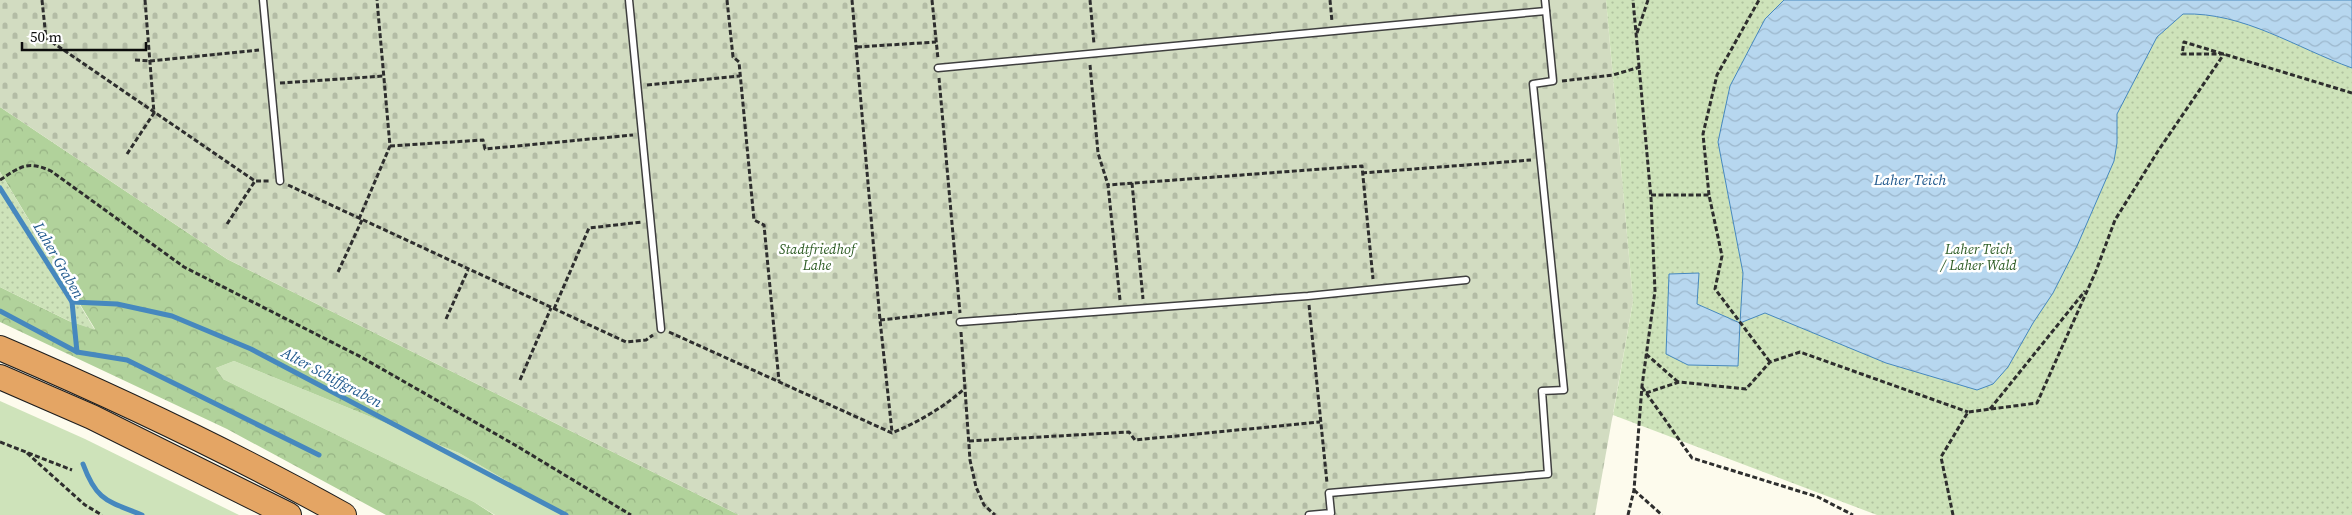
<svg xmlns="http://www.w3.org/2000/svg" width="2352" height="515" font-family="'Source Serif 4',serif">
<defs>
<pattern id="forest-crowns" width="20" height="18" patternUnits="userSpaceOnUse" patternTransform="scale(1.25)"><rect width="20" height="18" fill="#b1d29b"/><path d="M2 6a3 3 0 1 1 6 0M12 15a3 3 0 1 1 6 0" fill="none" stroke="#97b384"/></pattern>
<pattern id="cemetery-stones" width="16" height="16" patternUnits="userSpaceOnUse" patternTransform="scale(1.25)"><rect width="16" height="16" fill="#d2dcc1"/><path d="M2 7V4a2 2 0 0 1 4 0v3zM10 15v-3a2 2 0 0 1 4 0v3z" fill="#b3bca5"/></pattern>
<pattern id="park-dots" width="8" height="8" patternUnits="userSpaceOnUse" patternTransform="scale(1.25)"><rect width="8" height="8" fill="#cee3ba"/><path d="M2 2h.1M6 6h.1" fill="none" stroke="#b0c29f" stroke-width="1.8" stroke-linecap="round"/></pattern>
<pattern id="water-waves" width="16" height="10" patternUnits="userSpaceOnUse" patternTransform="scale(1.25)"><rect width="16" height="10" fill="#b7d7ef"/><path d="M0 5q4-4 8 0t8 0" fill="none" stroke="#9cb7cc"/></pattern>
</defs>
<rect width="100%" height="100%" fill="#fdfbed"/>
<g fill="#cee3ba">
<path d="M 234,361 L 459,453 L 565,515 L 495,515 L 474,502 L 223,379 L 216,368 Z"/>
<path d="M 0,401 L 85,439 L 239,515 L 0,515 Z"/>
</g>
<path fill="url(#forest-crowns)" d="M 0,107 L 227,259 L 739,515 L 565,515 L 459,453 L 234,361 L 216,368 L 223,379 L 474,502 L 494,515 L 386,515 L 227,429 L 0,322 L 0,287 L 69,321 L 95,329 L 0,172 Z"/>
<path fill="url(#cemetery-stones)" d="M 0,0 L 1606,0 L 1633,301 L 1595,515 L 739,515 L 227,259 L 0,107 Z"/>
<g fill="url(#park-dots)">
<path d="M 1606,0 L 2352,0 L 2352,515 L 1877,515 L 1613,415 L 1633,301 Z"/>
<path d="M 0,172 L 95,330 L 69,321 L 0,287 Z"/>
</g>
<path fill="url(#water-waves)" stroke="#4688be" d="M 1784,0 L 2352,0 L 2352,68 C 2296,48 2244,12 2183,14 L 2157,37 L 2117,114 L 2117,143 L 2114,161 L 2077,246 L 2053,293 L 2033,323 L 2008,367 L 1993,384 L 1977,390 L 1886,363 L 1765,313 L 1740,323 L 1738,366 L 1688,365 L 1666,354 L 1669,274 L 1699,273 L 1697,304 L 1740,323 L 1743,273 L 1718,142 L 1730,86 L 1765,19 Z"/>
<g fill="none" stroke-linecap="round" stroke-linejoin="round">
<g stroke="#4688be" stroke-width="5">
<path d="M 0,188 L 72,302 L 77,352"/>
<path d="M 72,302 L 117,304 L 172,316 L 251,349 L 566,515"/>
<path d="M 0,311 L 77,352 L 127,360 L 319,455"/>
<path d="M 83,464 C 97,502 108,501 142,515"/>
</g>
<defs>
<g id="service">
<path d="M 263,0 L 280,181"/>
<path d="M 629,0 L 661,329"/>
<path d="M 938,68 L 1546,11"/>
<path d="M 960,322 L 1308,296 L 1466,280"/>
<path d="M 1309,515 L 1331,513 L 1329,493 L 1548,474 L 1542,391 L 1564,390 L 1533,84 L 1553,81 L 1545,0"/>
</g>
<g id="motorway">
<path d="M 0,348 C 117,398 233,453 344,515"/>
<path d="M 0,377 L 92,417 L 289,515"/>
</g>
</defs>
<use href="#service" stroke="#3f3f3f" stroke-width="9"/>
<use href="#motorway" stroke="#1d1d1d" stroke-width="26"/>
<g stroke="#2e2e2e" stroke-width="3" stroke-dasharray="5 2.5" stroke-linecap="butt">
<path d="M 42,0 L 46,38 L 255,181 L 271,181"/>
<path d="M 727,0 L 733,57 L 739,62 L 754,220 L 764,225 L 779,381"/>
<path d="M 852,0 L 880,320 L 892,432"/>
<path d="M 932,0 L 938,59"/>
<path d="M 1090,0 L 1094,44"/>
<path d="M 1330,0 L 1332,22"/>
<path d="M 1637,33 L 1648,0"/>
<path d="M 857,47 L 936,42"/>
<path d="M 2224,54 L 2182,54 L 2184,42 L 2352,93"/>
<path d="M 135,60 L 150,61 L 259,50"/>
<path d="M 1090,65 L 1098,153 L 1108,185"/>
<path d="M 939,78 L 960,313"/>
<path d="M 1562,81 L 1613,75 L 1640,67"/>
<path d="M 280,83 L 384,76"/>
<path d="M 647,85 L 740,76"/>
<path d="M 390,146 L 483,140 L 485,149 L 633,135"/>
<path d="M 127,154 L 154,113 L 145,0"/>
<path d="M 1362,173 L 1531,160"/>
<path d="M 0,180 C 20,167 27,160 51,171 L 184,267 L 361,357 L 515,445 L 631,515"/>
<path d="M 1132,183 L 1143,299"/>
<path d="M 288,185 L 626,342 L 646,340 L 653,335"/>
<path d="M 1651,195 L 1709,195 L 1722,256 L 1715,289 L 1770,362"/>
<path d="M 1709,195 L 1703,134 L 1717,75 L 1759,0"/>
<path d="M 359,219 L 390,146 L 377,0"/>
<path d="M 227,224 L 255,181"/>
<path d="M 338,272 L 362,220"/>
<path d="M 1120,300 L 1108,185 L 1362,166 L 1373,279"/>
<path d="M 1309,305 L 1327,483"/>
<path d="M 554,309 L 589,228 L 642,222"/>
<path d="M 446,319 L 468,270"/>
<path d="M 880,320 L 954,312"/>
<path d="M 669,332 L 892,433 C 918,422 943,408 964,389"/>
<path d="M 961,332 L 970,460 L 976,487 L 984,505 L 995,515"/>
<path d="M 1646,354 L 1678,382"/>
<path d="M 520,380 L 551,308"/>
<path d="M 1642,387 L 1692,458 L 1818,497 L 1853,515"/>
<path d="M 1646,393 L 1679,382 L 1746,389 L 1770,362 L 1800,352 L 1968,412"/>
<path d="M 1990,409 L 2085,291"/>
<path d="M 969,441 L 1129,432 L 1135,440 L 1320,422"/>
<path d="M 0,442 L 72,470"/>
<path d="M 27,453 L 85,505 L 102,515"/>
<path d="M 1634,490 L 1662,515"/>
<path d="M 1628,515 L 1634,490 L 1642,386 L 1655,291 L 1651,198 L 1633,0"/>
<path d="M 1953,515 L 1941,457 L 1968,412 L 2037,403 L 2096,271 L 2115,220 L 2158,151 L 2224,54"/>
</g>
<use href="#service" stroke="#fff" stroke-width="6"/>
<use href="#motorway" stroke="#e4a564" stroke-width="24"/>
</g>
<g text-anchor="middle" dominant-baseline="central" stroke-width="5" stroke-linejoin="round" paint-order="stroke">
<g font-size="14" font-style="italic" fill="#2d5c24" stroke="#fff">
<text x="817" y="249">Stadtfriedhof<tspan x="817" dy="16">Lahe</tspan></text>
<text x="1979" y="249">Laher Teich<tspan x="1979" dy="16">/ Laher Wald</tspan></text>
</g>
<g font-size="15" font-style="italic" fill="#235b8f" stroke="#fff">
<text x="1910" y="179">Laher Teich</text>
<text transform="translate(59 260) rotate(60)">Laher Graben</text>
<text transform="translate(332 377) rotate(28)">Alter Schiffgraben</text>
</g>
</g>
<path d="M22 42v8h124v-8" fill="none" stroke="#0c0c0c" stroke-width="2.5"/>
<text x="30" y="42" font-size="15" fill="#0c0c0c" stroke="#ffffff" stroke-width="4" paint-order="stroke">50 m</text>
</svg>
